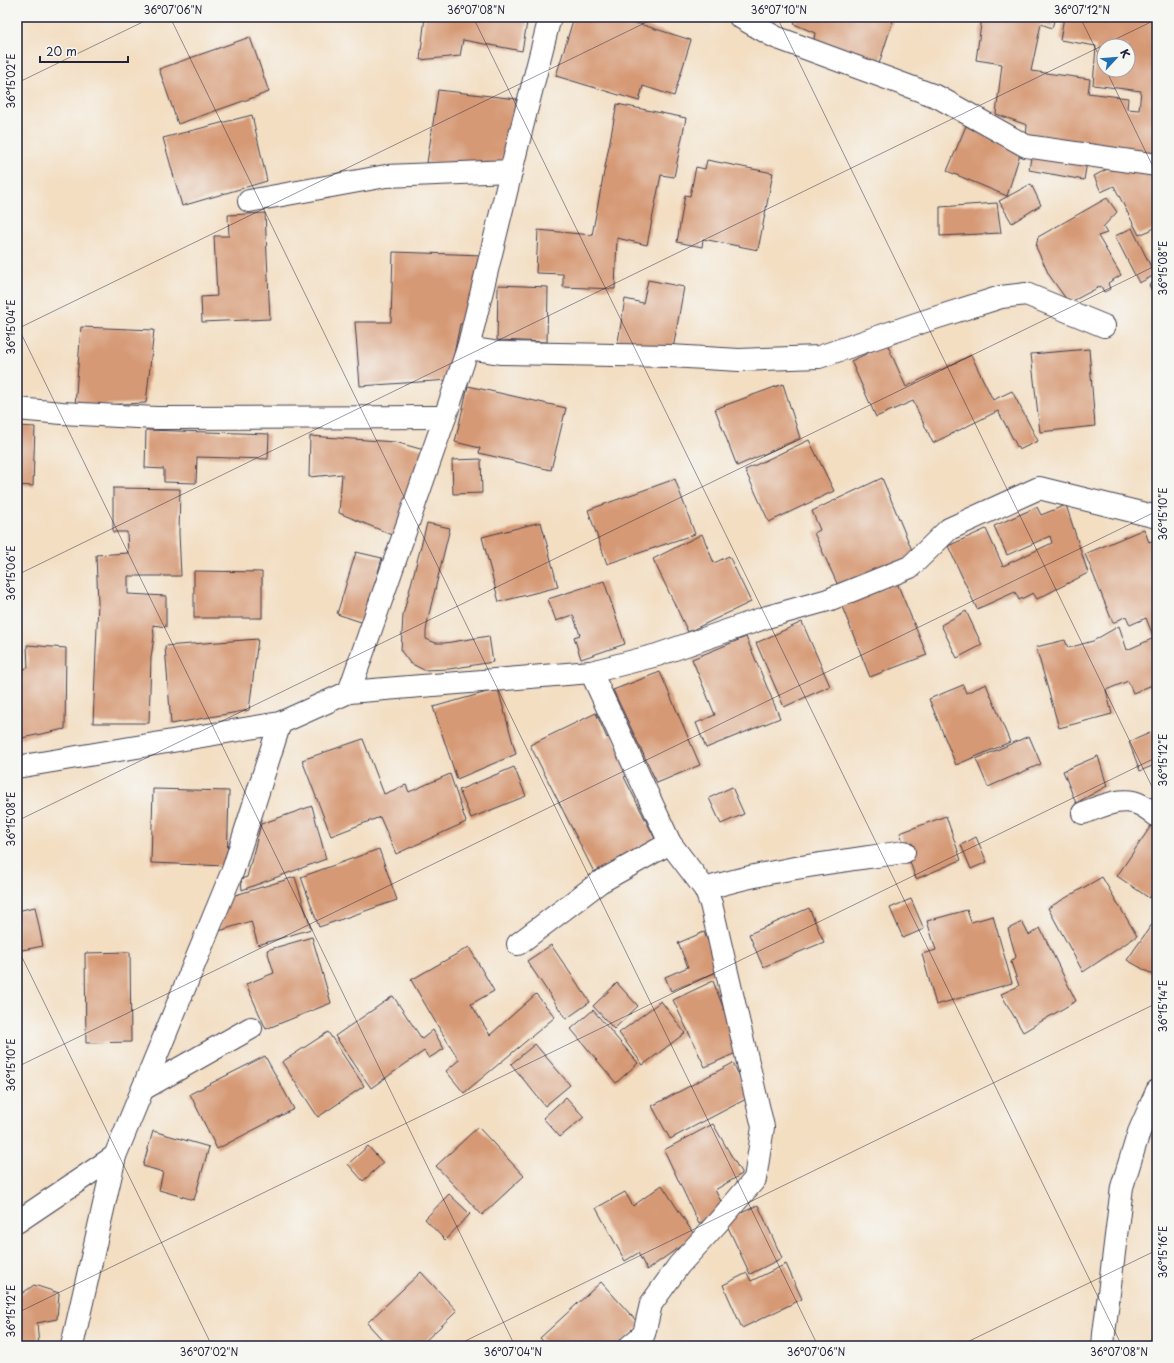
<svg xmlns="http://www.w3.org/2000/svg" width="1174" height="1363" font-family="'Playpen Sans',sans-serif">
<rect width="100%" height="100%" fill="#f6f6f2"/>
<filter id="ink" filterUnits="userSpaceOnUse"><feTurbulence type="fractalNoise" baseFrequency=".025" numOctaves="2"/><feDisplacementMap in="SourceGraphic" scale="8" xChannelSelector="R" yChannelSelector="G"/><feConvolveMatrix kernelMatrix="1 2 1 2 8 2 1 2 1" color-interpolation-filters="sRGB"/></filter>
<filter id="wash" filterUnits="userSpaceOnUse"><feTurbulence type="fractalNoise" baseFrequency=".012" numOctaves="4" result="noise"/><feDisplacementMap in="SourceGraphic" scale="16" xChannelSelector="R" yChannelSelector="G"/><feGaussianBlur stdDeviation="0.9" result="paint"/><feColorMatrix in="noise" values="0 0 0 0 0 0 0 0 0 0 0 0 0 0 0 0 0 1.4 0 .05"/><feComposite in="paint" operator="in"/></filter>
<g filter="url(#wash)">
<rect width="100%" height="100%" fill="#f3dec2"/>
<g id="blocks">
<g fill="#d69975" fill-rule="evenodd">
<path d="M 425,17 L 528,17 L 522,51 L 463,40 L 460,56 L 420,60 Z"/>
<path d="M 574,17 L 617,17 L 691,40 L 674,96 L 643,86 L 639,101 L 556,76 Z"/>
<path d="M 797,17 L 894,17 L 878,67 L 813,45 L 815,33 L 794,24 Z"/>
<path d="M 982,17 L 1055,17 L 1052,28 L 1041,24 L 1031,71 L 1090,79 L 1088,93 L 1128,98 L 1127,109 L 1139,110 L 1141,91 L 1093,85 L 1096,46 L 1060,40 L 1064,17 L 1141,17 L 1157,20 L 1157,160 L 1026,142 L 1027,125 L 996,114 L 1002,64 L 976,60 ZM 1104,46 L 1128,46 L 1128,70 L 1104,70 Z"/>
<path d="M 250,37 L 269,92 L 178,124 L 159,69 Z"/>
<path d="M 438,90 L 517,99 L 505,166 L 427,163 Z"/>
<path d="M 617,104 L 686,118 L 674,177 L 661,175 L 647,245 L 617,238 L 615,289 L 563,287 L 563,274 L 536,273 L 538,230 L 592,235 Z"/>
<path d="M 252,115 L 267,181 L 182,206 L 163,138 Z"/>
<path d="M 966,126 L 1020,154 L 1007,196 L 947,171 Z"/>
<path d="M 1032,151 L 1087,162 L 1084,180 L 1029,170 Z"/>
<path d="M 707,160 L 773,173 L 758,250 L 703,239 L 702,247 L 677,242 L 685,195 L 690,196 L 696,167 L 705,169 Z"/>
<path d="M 1119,163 L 1157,170 L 1157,226 L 1151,230 L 1139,235 L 1114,186 L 1101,192 L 1094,176 Z"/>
<path d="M 1031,184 L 1041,205 L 1012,223 L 999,201 Z"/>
<path d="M 1107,198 L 1117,212 L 1103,227 L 1107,233 L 1098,236 L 1121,275 L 1108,283 L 1110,289 L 1104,292 L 1101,286 L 1069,303 L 1049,275 L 1036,247 L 1038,237 Z"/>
<path d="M 997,203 L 1001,233 L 940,236 L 940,207 Z"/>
<path d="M 265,213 L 270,319 L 202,322 L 201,297 L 217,296 L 214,236 L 229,236 L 228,215 Z"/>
<path d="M 1132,228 L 1155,275 L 1139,283 L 1115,236 Z"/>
<path d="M 393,252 L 483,255 L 468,323 L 460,324 L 449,380 L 360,386 L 355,322 L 391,322 Z"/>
<path d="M 648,280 L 684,287 L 673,349 L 617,348 L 625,299 L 643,303 Z"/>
<path d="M 1157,280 L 1157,300 L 1149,285 Z"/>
<path d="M 498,285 L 548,287 L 547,342 L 497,340 Z"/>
<path d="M 1157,323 L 1157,336 L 1151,327 Z"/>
<path d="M 81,327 L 154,330 L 146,403 L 75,406 Z"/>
<path d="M 887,344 L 906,387 L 971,355 L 993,400 L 1012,391 L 1038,441 L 1019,450 L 998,411 L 933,443 L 913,401 L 876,417 L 851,361 Z"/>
<path d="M 1089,349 L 1095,426 L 1040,432 L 1031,354 Z"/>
<path d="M 783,384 L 800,438 L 737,466 L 715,409 Z"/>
<path d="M 468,386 L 566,408 L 551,470 L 479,453 L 480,448 L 455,442 Z"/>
<path d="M 17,426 L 35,427 L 33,486 L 17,485 Z"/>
<path d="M 146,430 L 269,434 L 268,459 L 197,457 L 196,483 L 164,482 L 164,469 L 145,468 Z"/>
<path d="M 310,436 L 395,442 L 424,450 L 395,536 L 339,513 L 342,474 L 309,477 Z"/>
<path d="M 809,440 L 834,491 L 769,522 L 745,470 Z"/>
<path d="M 481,459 L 482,493 L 453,494 L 452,460 Z"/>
<path d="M 882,478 L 914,555 L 840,590 L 814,533 L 820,530 L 812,511 Z"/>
<path d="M 675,479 L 695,534 L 607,564 L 588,510 Z"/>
<path d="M 113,488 L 180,489 L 179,533 L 181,576 L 128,576 L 128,594 L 166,596 L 166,627 L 153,625 L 154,636 L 151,658 L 149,723 L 93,723 L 98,603 L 96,555 L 128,553 L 127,532 L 113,532 Z"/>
<path d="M 1066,505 L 1088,573 L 1037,599 L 1033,593 L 1019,600 L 1015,592 L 977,609 L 948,546 L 986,529 L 1003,566 L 1052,543 L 1050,536 L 1007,555 L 994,526 L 1037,507 L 1041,515 Z"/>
<path d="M 541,522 L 558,587 L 499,602 L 482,537 Z"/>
<path d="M 427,523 L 450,528 L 429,614 L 426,631 L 426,639 L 436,643 L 445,643 L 489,636 L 493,662 L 449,669 L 424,670 L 410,663 L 401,651 L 403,615 Z"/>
<path d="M 1144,529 L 1149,542 L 1157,539 L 1157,683 L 1133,693 L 1128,681 L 1106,690 L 1112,714 L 1059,728 L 1036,647 L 1065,640 L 1068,648 L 1093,641 L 1119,626 L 1127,650 L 1154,638 L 1146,618 L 1130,625 L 1126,616 L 1113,623 L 1085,554 Z"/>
<path d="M 702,534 L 714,563 L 729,556 L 751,602 L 688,632 L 653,559 Z"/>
<path d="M 356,552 L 382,558 L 364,623 L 337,614 Z"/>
<path d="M 194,571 L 262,572 L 262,618 L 194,618 Z"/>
<path d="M 604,581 L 625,644 L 581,659 L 574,637 L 580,635 L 573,615 L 556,621 L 548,599 Z"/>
<path d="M 897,583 L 927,655 L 870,677 L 841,604 Z"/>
<path d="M 966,611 L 982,645 L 957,658 L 941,625 Z"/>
<path d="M 802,622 L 830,686 L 784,707 L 756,643 Z"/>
<path d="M 746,637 L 780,718 L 706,748 L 696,723 L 715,715 L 692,659 Z"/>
<path d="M 258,639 L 249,710 L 171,724 L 165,646 Z"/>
<path d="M 27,645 L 66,648 L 65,729 L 17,739 L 17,670 L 28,668 Z"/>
<path d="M 660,672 L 700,765 L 657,783 L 613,690 Z"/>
<path d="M 986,684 L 1010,742 L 956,765 L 929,699 L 963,685 L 966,693 Z"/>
<path d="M 498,689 L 516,754 L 457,779 L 433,707 Z"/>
<path d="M 596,713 L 607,738 L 612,733 L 631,774 L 624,777 L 656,841 L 594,872 L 530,745 Z"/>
<path d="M 1157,730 L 1157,764 L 1140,771 L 1129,742 Z"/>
<path d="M 1029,736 L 1041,764 L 988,787 L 976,759 Z"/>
<path d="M 363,739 L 384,794 L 406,785 L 409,792 L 450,774 L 466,822 L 396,854 L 380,817 L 331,836 L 302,760 Z"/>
<path d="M 1098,756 L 1107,786 L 1076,803 L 1063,771 Z"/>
<path d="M 514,767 L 526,796 L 471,818 L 459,790 Z"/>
<path d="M 732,787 L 744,814 L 721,824 L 709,798 Z"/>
<path d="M 153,789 L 229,791 L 227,866 L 151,863 Z"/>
<path d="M 312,806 L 326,859 L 242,890 L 241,879 L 247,877 L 261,824 Z"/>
<path d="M 946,816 L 961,860 L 916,879 L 900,833 Z"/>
<path d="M 1153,823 L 1157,826 L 1157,887 L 1149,898 L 1117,876 Z"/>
<path d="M 976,837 L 987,862 L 971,869 L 961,845 Z"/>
<path d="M 379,849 L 397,900 L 319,927 L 301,877 Z"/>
<path d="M 295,877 L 311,929 L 258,945 L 251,921 L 219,931 L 229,897 Z"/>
<path d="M 1102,877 L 1137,936 L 1083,972 L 1048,908 Z"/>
<path d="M 911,899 L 924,929 L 903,938 L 890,908 Z"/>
<path d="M 35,907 L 43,946 L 17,951 L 17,911 Z"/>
<path d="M 809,908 L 824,942 L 763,967 L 749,934 Z"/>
<path d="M 967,910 L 971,922 L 993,916 L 1012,983 L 936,1005 L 922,954 L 936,950 L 927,921 Z"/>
<path d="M 1157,917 L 1157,977 L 1127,960 Z"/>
<path d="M 1022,922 L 1029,935 L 1040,928 L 1076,1001 L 1023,1032 L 1001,994 L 1019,986 L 1011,962 L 1016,957 L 1008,929 Z"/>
<path d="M 704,932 L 720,971 L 671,991 L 665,977 L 688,967 L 678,943 Z"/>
<path d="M 312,937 L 331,1003 L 266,1029 L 246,984 L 274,973 L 267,950 Z"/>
<path d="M 551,945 L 590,1002 L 566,1019 L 527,961 Z"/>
<path d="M 469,947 L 494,991 L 471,1004 L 490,1035 L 536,994 L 555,1017 L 464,1093 L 446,1071 L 459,1060 L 436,1023 L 411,980 Z"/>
<path d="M 130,952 L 131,1042 L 86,1043 L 85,953 Z"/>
<path d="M 713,981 L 740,1051 L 705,1067 L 673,1000 Z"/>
<path d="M 617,983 L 638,1006 L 614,1029 L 593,1006 Z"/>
<path d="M 393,996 L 422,1039 L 433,1030 L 444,1049 L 429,1058 L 424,1051 L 371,1088 L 335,1036 Z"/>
<path d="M 661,1001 L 685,1033 L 643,1065 L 619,1033 Z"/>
<path d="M 593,1010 L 638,1063 L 616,1083 L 571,1029 Z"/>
<path d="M 328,1032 L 364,1086 L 318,1117 L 282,1062 Z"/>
<path d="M 535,1044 L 570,1085 L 545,1106 L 511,1064 Z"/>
<path d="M 265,1056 L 294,1109 L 217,1149 L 190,1094 Z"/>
<path d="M 733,1063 L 750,1097 L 670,1139 L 652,1106 Z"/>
<path d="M 566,1097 L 584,1117 L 560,1137 L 543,1118 Z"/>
<path d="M 713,1124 L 742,1174 L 715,1190 L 725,1209 L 699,1224 L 664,1150 Z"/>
<path d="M 478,1127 L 524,1176 L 482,1215 L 436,1166 Z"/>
<path d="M 153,1131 L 209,1147 L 194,1200 L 159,1190 L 163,1172 L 143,1166 Z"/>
<path d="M 368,1146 L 383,1163 L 363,1181 L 348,1164 Z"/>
<path d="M 662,1185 L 695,1236 L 647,1270 L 638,1253 L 625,1261 L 596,1208 L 625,1192 L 633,1206 Z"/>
<path d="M 449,1194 L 470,1214 L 445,1240 L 425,1219 Z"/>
<path d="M 758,1205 L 782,1258 L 750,1274 L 725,1221 Z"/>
<path d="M 786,1264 L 802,1299 L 742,1328 L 723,1285 L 747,1273 L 751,1281 Z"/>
<path d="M 421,1272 L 457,1311 L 420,1346 L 388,1346 L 367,1323 Z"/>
<path d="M 601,1282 L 640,1325 L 618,1346 L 548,1346 L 540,1338 Z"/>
<path d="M 34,1285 L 59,1293 L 57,1319 L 37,1323 L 39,1346 L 17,1346 L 17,1297 Z"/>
</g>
</g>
</g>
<g filter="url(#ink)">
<use href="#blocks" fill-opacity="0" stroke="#413e4f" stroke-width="1"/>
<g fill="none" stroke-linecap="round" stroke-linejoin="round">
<defs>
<g id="minor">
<path d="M 740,17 L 775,37 L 938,97 L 1026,146 L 1157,165"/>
<path d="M 249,201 L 386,176 L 511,171"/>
<path d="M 468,348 L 500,353 L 670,356 L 739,360 L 819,357 L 919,323 L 1001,297 L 1026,294 L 1104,326"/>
<path d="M 17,409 L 62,413 L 156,418 L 445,417"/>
<path d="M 591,672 L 670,843 L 705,889 L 711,904 L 763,1127 L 755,1179 L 720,1220 L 679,1265 L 651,1304 L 644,1334 L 630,1346"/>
<path d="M 349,692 L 445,417 L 468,348 L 520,135 L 550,17"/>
<path d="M 17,767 L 280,723 L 349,692 L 591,672 L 657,655 L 767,617 L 828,600 L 910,567 L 949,529 L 1039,488 L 1157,517"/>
<path d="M 1083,813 C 1100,807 1123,795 1141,805 C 1147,808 1152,812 1157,816"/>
<path d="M 705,889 C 769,869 837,862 904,852"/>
<path d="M 518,944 L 600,882 L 670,843"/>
<path d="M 143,1089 L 251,1028"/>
<path d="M 17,1222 L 115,1156"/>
<path d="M 72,1346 L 115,1156 L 233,870 L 280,723"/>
<path d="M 1103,1346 L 1104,1334 L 1122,1187 L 1139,1132 L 1157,1091"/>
</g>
</defs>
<use href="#minor" stroke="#413e4f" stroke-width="24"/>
<use href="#minor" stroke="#fff" stroke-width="22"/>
</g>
</g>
<path fill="none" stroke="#22223b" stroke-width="1" stroke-opacity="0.45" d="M 170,17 L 818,1346M 473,17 L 1122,1346M 777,17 L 1157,797M 1080,17 L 1104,66M 1106,70 L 1157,175M 17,83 L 153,17M 17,325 L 515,1346M 17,329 L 657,17M 17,575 L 1157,19M 17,821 L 1157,265M 17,947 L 212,1346M 17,1067 L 1157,511M 17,1313 L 1157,757M 455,1346 L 1157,1003M 959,1346 L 1157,1250"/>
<rect width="1174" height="1363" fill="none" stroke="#f6f6f2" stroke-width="44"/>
<g transform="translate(1116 58) rotate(64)"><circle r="19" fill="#f6f6f2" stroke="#a1a1a9"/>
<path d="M0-3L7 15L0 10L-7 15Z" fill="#1f6fb2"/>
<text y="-6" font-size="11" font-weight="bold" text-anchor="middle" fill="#22223b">K</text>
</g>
<path d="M40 56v6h88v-6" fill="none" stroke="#22223b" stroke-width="2"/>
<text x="46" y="56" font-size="12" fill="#22223b" stroke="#f6f6f2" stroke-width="3" paint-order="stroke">20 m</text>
<rect x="22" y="22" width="1130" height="1319" fill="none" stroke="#22223b" stroke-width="1.5"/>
<g font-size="10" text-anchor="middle" fill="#22223b">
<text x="173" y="14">36°07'06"N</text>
<text x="476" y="14">36°07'08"N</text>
<text x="779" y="14">36°07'10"N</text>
<text x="1082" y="14">36°07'12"N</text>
<text transform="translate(11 81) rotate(-90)" y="4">36°15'02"E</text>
<text transform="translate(1163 268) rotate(-90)" y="4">36°15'08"E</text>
<text transform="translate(11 327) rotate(-90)" y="4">36°15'04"E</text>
<text transform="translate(1163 514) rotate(-90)" y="4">36°15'10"E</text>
<text transform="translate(11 573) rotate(-90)" y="4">36°15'06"E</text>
<text transform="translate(1163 760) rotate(-90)" y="4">36°15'12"E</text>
<text transform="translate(11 819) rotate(-90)" y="4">36°15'08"E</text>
<text transform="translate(1163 1006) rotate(-90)" y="4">36°15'14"E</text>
<text transform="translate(11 1065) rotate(-90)" y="4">36°15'10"E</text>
<text transform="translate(1163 1252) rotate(-90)" y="4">36°15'16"E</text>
<text transform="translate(11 1311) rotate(-90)" y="4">36°15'12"E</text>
<text x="209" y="1356">36°07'02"N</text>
<text x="513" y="1356">36°07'04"N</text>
<text x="816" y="1356">36°07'06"N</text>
<text x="1119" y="1356">36°07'08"N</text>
</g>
</svg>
